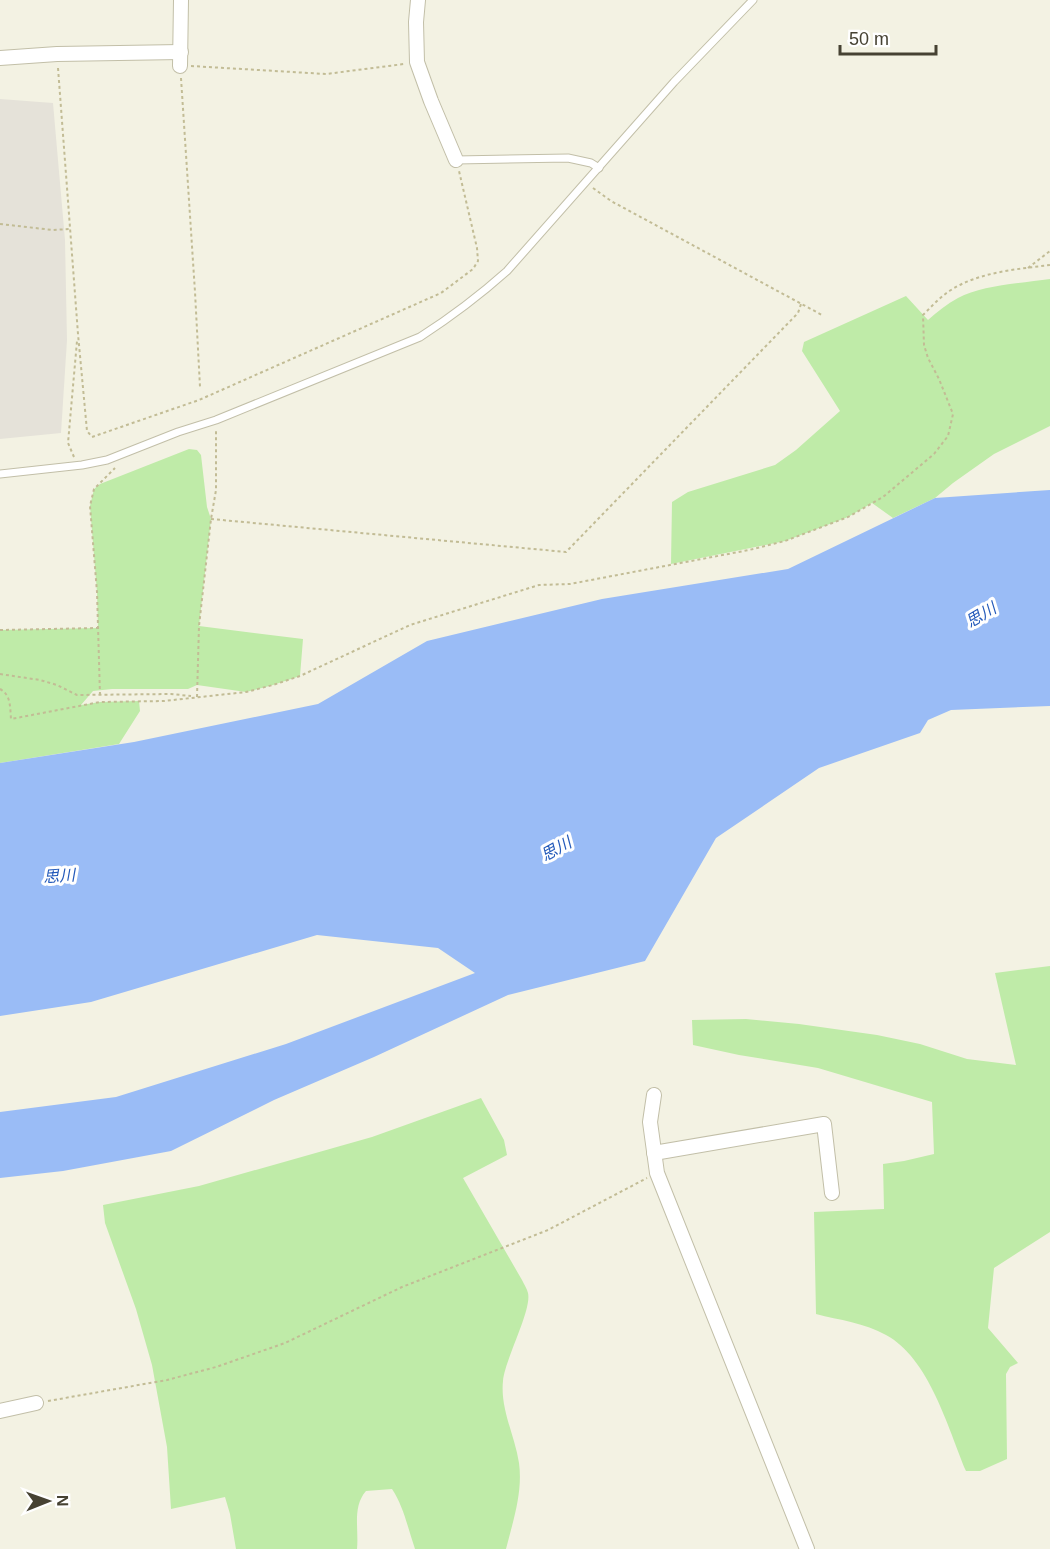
<svg xmlns="http://www.w3.org/2000/svg" width="1050" height="1549" font-family="Arial,'Noto Sans JP',sans-serif">
<rect width="100%" height="100%" fill="#f3f2e3"/>
<path fill="#e5e2d9" d="M 0,99 L 53,103 L 65,240 L 67,340 L 61,433 L 0,439 Z"/>
<g fill="#bfeba8">
<path d="M 1050,279 L 1050,426 L 994,454 L 953,483 L 935,498 L 893,518 L 872,503 L 848,517 L 785,541 L 671,564 L 672,502 L 688,492 L 775,465 L 796,450 L 840,411 L 802,351 L 804,342 L 906,296 L 928,320 C 937,312 947,304 958,298 C 982,285 1023,283 1050,279 Z"/>
<path d="M 189,449 L 197,450 L 201,455 L 207,507 L 211,519 L 199,626 L 303,639 L 300,676 L 273,685 L 246,692 L 197,685 L 188,689 L 112,689 L 93,691 L 81,705 L 100,702 L 139,701 L 140,711 L 119,744 L 0,763 L 0,630 L 98,628 L 97,592 L 90,506 L 94,489 L 100,484 Z"/>
<path d="M 1050,966 L 1050,1232 L 994,1268 L 988,1328 L 1018,1363 L 1010,1367 L 1006,1374 L 1007,1459 L 980,1471 L 966,1471 C 948,1428 929,1358 886,1335 C 865,1323 839,1320 816,1314 L 814,1212 L 884,1209 L 883,1164 L 904,1161 L 934,1154 L 932,1102 L 818,1068 L 739,1055 L 693,1045 L 692,1020 L 746,1019 L 799,1024 L 877,1035 L 920,1044 L 967,1059 L 1016,1065 L 995,973 Z"/>
<path d="M 481,1098 L 504,1140 L 507,1155 L 463,1178 L 522,1280 C 524,1284 527,1289 528,1293 C 532,1310 505,1359 503,1381 C 500,1409 515,1436 519,1463 C 523,1492 513,1521 506,1549 L 415,1549 C 408,1529 404,1507 392,1489 L 366,1491 C 352,1507 359,1529 357,1549 L 236,1549 L 230,1514 L 225,1497 L 171,1509 L 167,1447 L 152,1365 L 136,1309 L 105,1223 L 103,1205 L 199,1186 L 372,1137 Z"/>
</g>
<path fill="#9abcf6" d="M 1050,490 L 1050,706 L 951,710 L 928,720 L 920,733 L 819,768 L 716,838 L 645,961 L 508,995 L 374,1057 L 274,1100 L 171,1151 L 63,1171 L 0,1178 L 0,1112 L 116,1097 L 286,1044 L 475,973 L 438,948 L 317,935 L 91,1002 L 0,1016 L 0,763 L 134,742 L 318,704 L 427,641 L 602,599 L 788,569 L 935,498 Z"/>
<g fill="none" stroke-linecap="round" stroke-linejoin="round">
<defs>
<g id="lane">
<path d="M 456,160 L 568,158 L 591,163 L 599,168"/>
<path d="M 0,474 L 82,465 L 107,460 L 178,432 L 216,420 L 420,337 C 451,317 479,296 507,271 L 674,82 L 753,0"/>
</g>
<g id="street">
<path d="M 418,0 L 416,22 L 417,62 L 431,101 L 456,160"/>
<path d="M 0,58 L 57,54 L 181,52"/>
<path d="M 180,66 L 181,0"/>
<path d="M 654,1095 L 650,1122 L 657,1173 L 807,1549"/>
<path d="M 654,1153 L 824,1124 L 832,1193"/>
<path d="M 0,1411 L 36,1403"/>
</g>
</defs>
<use href="#lane" stroke="#c2bfa8" stroke-width="9"/>
<use href="#street" stroke="#c2bfa8" stroke-width="16"/>
<g stroke="#c2bc95" stroke-width="2" stroke-dasharray="3 3" stroke-linecap="butt">
<path d="M 191,66 L 326,74 L 404,64"/>
<path d="M 58,68 L 78,334 L 87,431 L 92,437 L 199,400 L 441,293 L 473,269 L 478,261 L 477,248 L 459,171"/>
<path d="M 181,78 L 195,292 L 200,387"/>
<path d="M 593,188 L 611,201 L 822,315"/>
<path d="M 0,224 L 53,230 L 70,229"/>
<path d="M 1028,268 L 1050,251"/>
<path d="M 74,457 L 68,443 L 77,341"/>
<path d="M 211,519 L 566,552 L 798,313 L 801,304"/>
<path d="M 0,630 L 99,628"/>
<path d="M 0,674 L 40,680 L 57,685 L 77,695 L 171,694 L 191,696"/>
<path d="M 0,689 C 11,695 10,707 11,719 L 100,702 L 164,701 L 246,692 L 273,685 L 300,676 L 410,625 L 539,585 L 570,584 L 749,550 L 785,541 L 848,517 L 883,497 L 934,454 L 948,436 L 953,414 L 939,379 L 928,358 L 924,345 L 923,315 C 932,306 940,297 951,290 C 979,272 1018,269 1050,265"/>
<path d="M 100,695 L 97,592 L 90,506 L 94,489 L 115,468"/>
<path d="M 197,697 L 199,626 L 211,519 L 216,490 L 216,429"/>
<path d="M 48,1401 L 167,1380 L 216,1367 L 285,1343 L 402,1287 L 548,1230 L 647,1178"/>
</g>
<use href="#lane" stroke="#fff" stroke-width="7"/>
<use href="#street" stroke="#fff" stroke-width="14"/>
</g>
<g text-anchor="middle" dominant-baseline="central" stroke-width="6" stroke-linejoin="round" paint-order="stroke">
<g font-size="16" font-style="italic" fill="#245aba" stroke="#fff">
<text transform="translate(981 615) rotate(-31)">思川</text>
<text transform="translate(556 849) rotate(-29)">思川</text>
<text transform="translate(59 876) rotate(-4)">思川</text>
</g>
</g>
<g transform="translate(48 1501) rotate(89)" stroke="#ffffff" stroke-width="4.5" paint-order="stroke">
<path d="M0-4.5L10 22L0 15L-10 22Z" fill="#464233"/>
<text y="-9" font-size="16" font-weight="bold" text-anchor="middle" fill="#464233">N</text>
</g>
<path d="M840 45v9h96v-9" fill="none" stroke="#464233" stroke-width="3"/>
<text x="849" y="45" font-size="18" fill="#464233" stroke="#ffffff" stroke-width="4.5" paint-order="stroke">50 m</text>
</svg>
